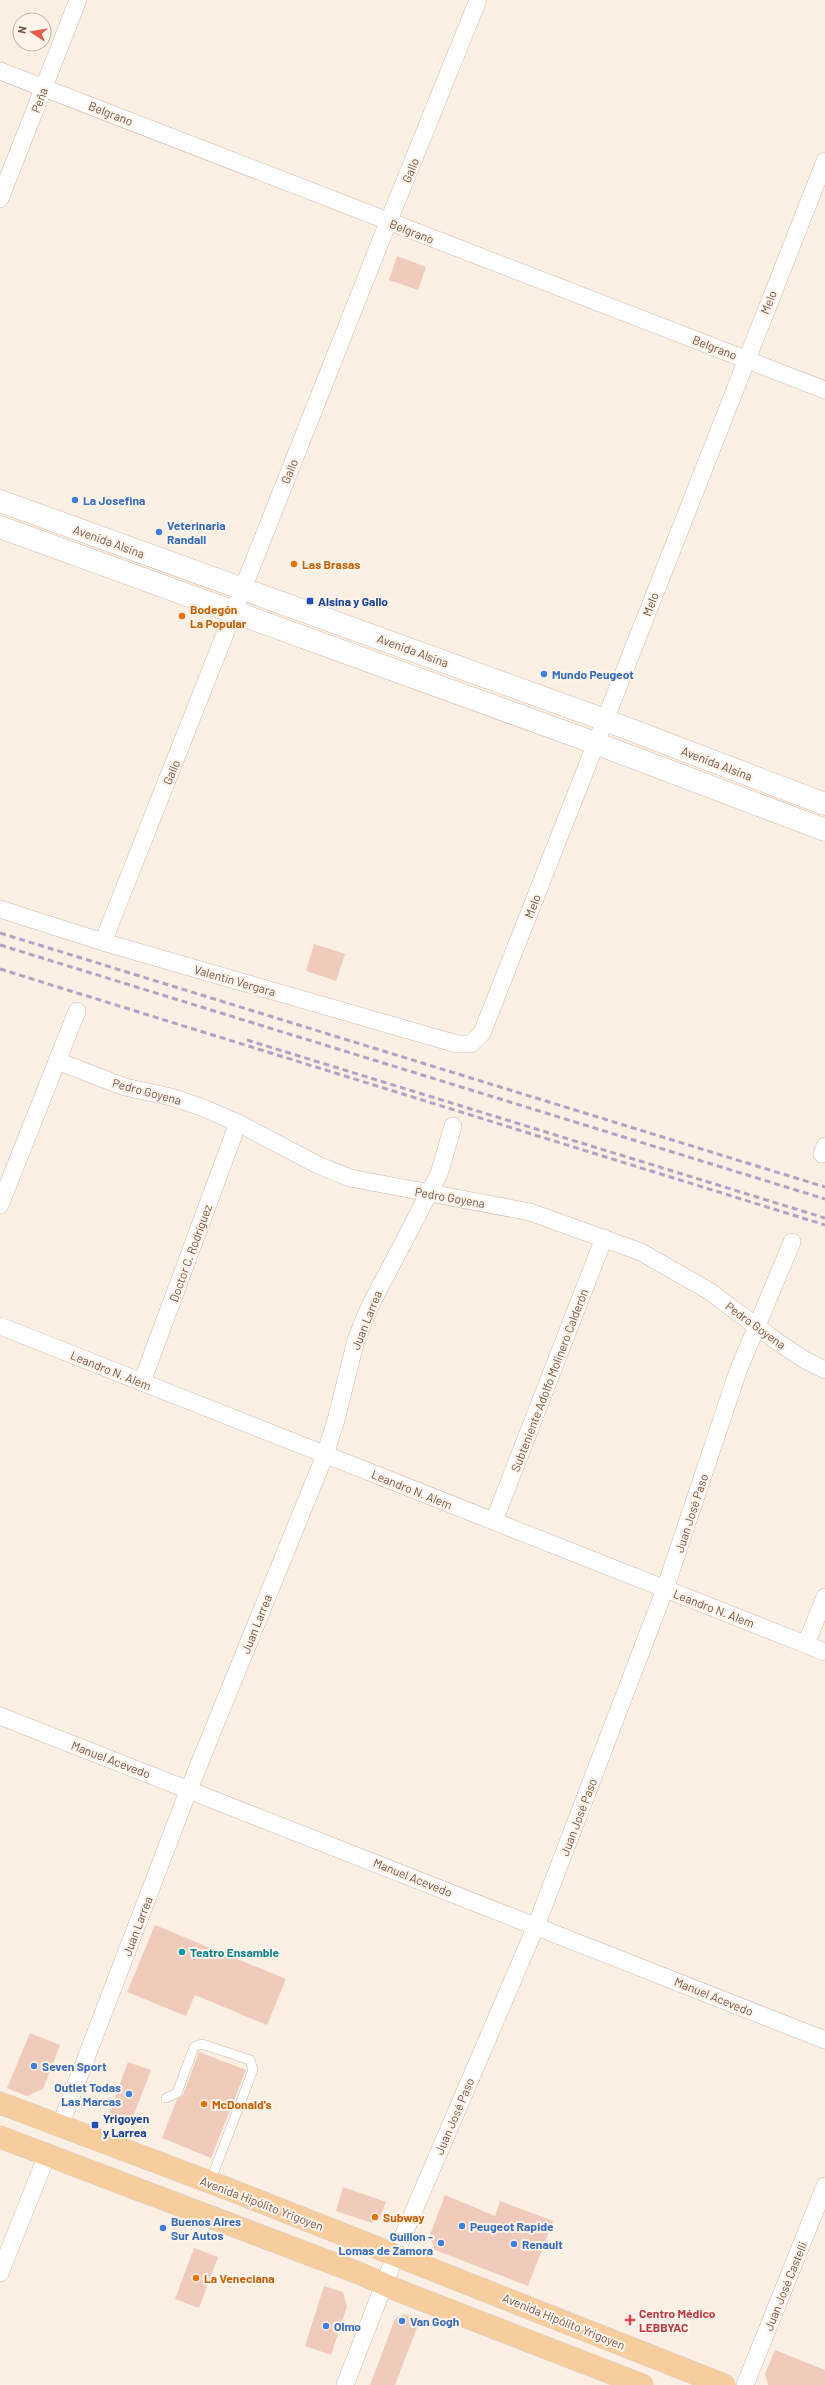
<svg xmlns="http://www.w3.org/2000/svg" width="825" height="2385" font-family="Barlow,sans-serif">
<rect width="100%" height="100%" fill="#fbf0e3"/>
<g fill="#f0cbbc">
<path d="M 397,256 L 426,267 L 418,290 L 389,280 Z"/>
<path d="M 314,944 L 345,954 L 336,981 L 306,971 Z"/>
<path d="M 155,1925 L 286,1979 L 267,2025 L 195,1995 L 186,2016 L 127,1992 Z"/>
<path d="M 30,2033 L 60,2045 L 43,2089 L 27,2096 L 7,2088 Z"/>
<path d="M 199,2052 L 246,2070 L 211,2158 L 162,2138 L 177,2099 L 183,2095 Z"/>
<path d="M 128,2062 L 151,2070 L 130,2125 L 108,2117 Z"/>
<path d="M 343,2187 L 386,2202 L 380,2217 L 372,2223 L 336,2211 Z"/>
<path d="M 445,2195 L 495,2216 L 500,2201 L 553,2221 L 528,2286 L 435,2250 L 430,2235 Z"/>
<path d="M 194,2248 L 218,2257 L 199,2308 L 175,2299 Z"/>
<path d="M 324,2286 L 343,2292 L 347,2306 L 331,2355 L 305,2346 Z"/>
<path d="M 404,2314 L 420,2320 L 395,2385 L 370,2385 L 395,2319 Z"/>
<path d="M 775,2350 L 825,2370 L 825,2385 L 768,2385 L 765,2374 Z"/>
</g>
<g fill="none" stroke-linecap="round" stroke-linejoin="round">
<defs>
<path id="service" d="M 166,2098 L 177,2093 L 194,2047 L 202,2044 L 250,2060 L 253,2070 L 210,2182"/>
<g id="minor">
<path d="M 0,71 L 825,390"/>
<path d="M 0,199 L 78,0"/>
<path d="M 0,909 L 103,942 L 457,1044 L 471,1044 L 482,1033 L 825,161"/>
<path d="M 103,942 L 383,235 L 478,0"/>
<path d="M 57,1061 L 125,1087 L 171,1097 L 201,1107 L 238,1123 L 318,1165 L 350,1178 L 530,1212 L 641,1252 L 709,1291 L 779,1343 L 805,1360 L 825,1370"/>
<path d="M 822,1154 L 825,1146"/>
<path d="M 0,1205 L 77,1011"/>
<path d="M 0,1326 L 825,1652"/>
<path d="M 142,1382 L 238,1123"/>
<path d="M 494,1521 L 604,1238"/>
<path d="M 806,1644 L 825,1597"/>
<path d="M 0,1716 L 825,2040"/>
<path d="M 60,2126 L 189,1789 L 325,1455 L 336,1420 L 356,1340 L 369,1308 L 439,1174 L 453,1126"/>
<path d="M 0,2273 L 47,2155"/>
<path d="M 345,2385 L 403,2236 L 536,1926 L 665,1589 L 738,1371 L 792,1242"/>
<path d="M 745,2385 L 825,2186"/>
</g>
<g id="secondary">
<path d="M 0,501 L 605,720 L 825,804"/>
<path d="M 0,527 L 595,743 L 825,830"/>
</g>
<g id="primary">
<path d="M 0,2103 L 236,2192 L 724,2385"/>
<path d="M 0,2137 L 361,2274 L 397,2290 L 642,2385"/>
</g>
</defs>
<use href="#service" stroke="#ceb8ad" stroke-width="10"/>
<use href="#minor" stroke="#ceb8ad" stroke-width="18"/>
<use href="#secondary" stroke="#d1b8ab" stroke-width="23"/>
<use href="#primary" stroke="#d8cfcc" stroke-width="23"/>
<use href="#service" stroke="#fff" stroke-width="9"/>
<use href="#minor" stroke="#fff" stroke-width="17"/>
<use href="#secondary" stroke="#fff" stroke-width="22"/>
<use href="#primary" stroke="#f8cd9e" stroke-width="22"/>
<g stroke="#b1a3c4" stroke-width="3" stroke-dasharray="6 4" stroke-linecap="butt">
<path d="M 0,933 L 825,1187"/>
<path d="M 0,945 L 825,1199"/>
<path d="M 0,969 L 825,1225"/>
<path d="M 247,1040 L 825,1218"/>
</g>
</g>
<g fill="#3f7fe0" stroke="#fef4e9" stroke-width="1.5">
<circle cx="75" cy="500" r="4"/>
<circle cx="159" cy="532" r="4"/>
<circle cx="544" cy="674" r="4"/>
<circle cx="34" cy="2066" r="4"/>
<circle cx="129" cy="2094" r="4"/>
<circle cx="462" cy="2226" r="4"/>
<circle cx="163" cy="2228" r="4"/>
<circle cx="441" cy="2243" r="4"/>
<circle cx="514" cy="2244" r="4"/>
<circle cx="402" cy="2321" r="4"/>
<circle cx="326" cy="2326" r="4"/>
</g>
<g fill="#e8710a" stroke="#fef4e9" stroke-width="1.5">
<circle cx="294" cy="564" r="4"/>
<circle cx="182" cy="616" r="4"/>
<circle cx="204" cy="2104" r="4"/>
<circle cx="375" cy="2217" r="4"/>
<circle cx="196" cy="2278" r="4"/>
</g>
<g fill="#1a4fb4" stroke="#fef4e9" stroke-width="1.5">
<rect x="306" y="597" width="8" height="8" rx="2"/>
<rect x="91" y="2121" width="8" height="8" rx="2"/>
</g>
<circle fill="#0f9aa8" stroke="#fef4e9" stroke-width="1.5" cx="182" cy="1952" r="4"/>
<path fill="#e0444e" stroke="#fef4e9" stroke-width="1.5" d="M628 2314h4v4h4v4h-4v4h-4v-4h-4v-4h4z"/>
<g text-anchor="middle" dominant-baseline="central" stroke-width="4" stroke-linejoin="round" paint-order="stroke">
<g font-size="12" fill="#73544a" stroke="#fef4e9">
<text transform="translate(39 100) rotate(-69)">Peña</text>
<text transform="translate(111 113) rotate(21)">Belgrano</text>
<text transform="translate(410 170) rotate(-68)">Gallo</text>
<text transform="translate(412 231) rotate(21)">Belgrano</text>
<text transform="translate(768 302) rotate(-68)">Melo</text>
<text transform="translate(715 347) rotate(21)">Belgrano</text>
<text transform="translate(289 471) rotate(-68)">Gallo</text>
<text transform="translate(109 541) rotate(20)">Avenida Alsina</text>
<text transform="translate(650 604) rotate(-69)">Melo</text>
<text transform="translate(413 650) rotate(20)">Avenida Alsina</text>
<text transform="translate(717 763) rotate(21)">Avenida Alsina</text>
<text transform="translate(171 772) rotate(-68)">Gallo</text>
<text transform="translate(532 906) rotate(-69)">Melo</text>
<text transform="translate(235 980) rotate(16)">Valentín Vergara</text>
<text transform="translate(147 1091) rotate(15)">Pedro Goyena</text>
<text transform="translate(450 1197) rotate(10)">Pedro Goyena</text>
<text transform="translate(190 1253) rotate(-70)">Doctor C. Rodríguez</text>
<text transform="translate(366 1320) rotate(-68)">Juan Larrea</text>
<text transform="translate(756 1325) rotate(36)">Pedro Goyena</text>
<text transform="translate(111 1370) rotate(22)">Leandro N. Alem</text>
<text transform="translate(549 1380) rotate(-69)">Subteniente Adolfo Molinero Calderón</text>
<text transform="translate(412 1489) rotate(22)">Leandro N. Alem</text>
<text transform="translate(691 1513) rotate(-72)">Juan José Paso</text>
<text transform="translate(714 1608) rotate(21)">Leandro N. Alem</text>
<text transform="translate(256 1624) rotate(-68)">Juan Larrea</text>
<text transform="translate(111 1759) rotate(21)">Manuel Acevedo</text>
<text transform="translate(578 1817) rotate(-69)">Juan José Paso</text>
<text transform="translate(413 1877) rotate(22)">Manuel Acevedo</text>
<text transform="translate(137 1926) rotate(-69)">Juan Larrea</text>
<text transform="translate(714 1996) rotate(22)">Manuel Acevedo</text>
<text transform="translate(454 2116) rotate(-67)">Juan José Paso</text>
<text transform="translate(262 2203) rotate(21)">Avenida Hipólito Yrigoyen</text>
<text transform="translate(785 2286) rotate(-68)">Juan José Castelli</text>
<text transform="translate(564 2321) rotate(22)">Avenida Hipólito Yrigoyen</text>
</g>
<g font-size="12" font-weight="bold" fill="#366cbe" stroke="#fef4e9" text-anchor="start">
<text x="83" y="500">La Josefina</text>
<text x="167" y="525">Veterinaria<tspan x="167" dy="14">Randall</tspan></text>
<text x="552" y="674">Mundo Peugeot</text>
<text x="42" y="2066">Seven Sport</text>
<text x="121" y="2087" text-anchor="end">Outlet Todas<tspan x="121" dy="14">Las Marcas</tspan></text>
<text x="171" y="2221">Buenos Aires<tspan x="171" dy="14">Sur Autos</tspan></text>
<text x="470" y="2226">Peugeot Rapide</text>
<text x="433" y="2236" text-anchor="end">Guillon -<tspan x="433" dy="14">Lomas de Zamora</tspan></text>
<text x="522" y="2244">Renault</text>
<text x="410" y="2321">Van Gogh</text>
<text x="334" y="2326">Olmo</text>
</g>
<g font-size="12" font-weight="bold" fill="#c56008" stroke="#fef4e9" text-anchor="start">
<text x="302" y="564">Las Brasas</text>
<text x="190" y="609">Bodegón<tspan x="190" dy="14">La Popular</tspan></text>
<text x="212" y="2104">McDonald's</text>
<text x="383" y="2217">Subway</text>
<text x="204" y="2278">La Veneciana</text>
</g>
<g font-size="12" font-weight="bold" fill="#164399" stroke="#fef4e9" text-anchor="start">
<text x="318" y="601">Alsina y Gallo</text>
<text x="103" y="2118">Yrigoyen<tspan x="103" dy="14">y Larrea</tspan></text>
</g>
<g font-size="12" font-weight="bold" fill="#0d838f" stroke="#fef4e9" text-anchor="start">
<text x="190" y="1952">Teatro Ensamble</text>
</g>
<g font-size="12" font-weight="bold" fill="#be3a42" stroke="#fef4e9" text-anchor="start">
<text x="639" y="2313">Centro Médico<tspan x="639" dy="14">LEBBYAC</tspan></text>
</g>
</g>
<g transform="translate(32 32) rotate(282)"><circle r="19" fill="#fef4e9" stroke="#c6b4a9"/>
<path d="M0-3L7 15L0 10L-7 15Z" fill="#e25e4c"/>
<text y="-6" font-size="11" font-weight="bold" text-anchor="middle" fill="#73544a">N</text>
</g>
</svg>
